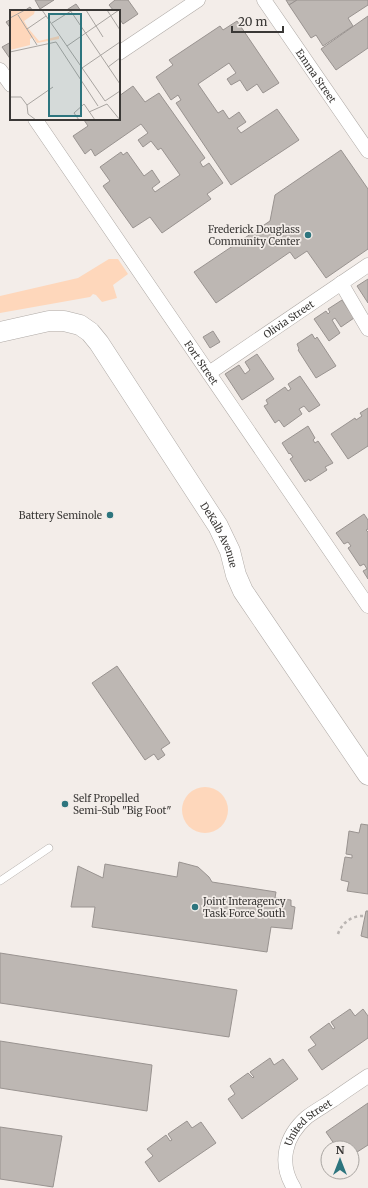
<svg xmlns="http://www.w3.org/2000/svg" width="368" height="1188" font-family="Merriweather,serif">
<rect width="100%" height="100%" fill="#f3ede9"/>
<g fill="#fed7bb">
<path d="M 109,259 L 118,259 L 128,274 L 113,285 L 117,298 L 102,302 L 96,295 L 93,294 L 90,297 L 0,313 L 0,296 L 78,278 Z"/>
<circle cx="205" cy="810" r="23"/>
</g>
<g fill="#bdb7b3" stroke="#999390">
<path d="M 35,0 L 54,0 L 40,9 Z"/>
<path d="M 115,0 L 128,0 L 138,14 L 123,24 L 119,18 L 119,11 L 114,11 L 109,5 Z"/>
<path d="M 286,0 L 297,0 L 289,5 Z"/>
<path d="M 297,0 L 368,0 L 368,5 L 348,18 L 353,26 L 323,46 L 316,35 L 311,38 L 289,5 Z"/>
<path d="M 76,4 L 81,11 L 65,11 Z"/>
<path d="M 30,7 L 33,11 L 24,11 Z"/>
<path d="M 368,16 L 368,48 L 336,70 L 321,49 Z"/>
<path d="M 11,19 L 11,29 L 6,22 Z"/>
<path d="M 237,21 L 279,83 L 263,93 L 257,84 L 247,91 L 240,80 L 231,85 L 227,79 L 236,73 L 229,63 L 198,84 L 218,113 L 223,110 L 229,119 L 239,112 L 246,122 L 237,128 L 241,133 L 277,109 L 299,140 L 231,185 L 176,103 L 181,100 L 178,95 L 171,100 L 156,77 L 173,65 L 169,60 L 220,26 L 223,30 Z"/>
<path d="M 11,42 L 11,60 L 2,47 Z"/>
<path d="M 133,86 L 145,102 L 159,93 L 205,158 L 200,162 L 203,167 L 209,163 L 223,183 L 207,194 L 211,199 L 162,233 L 150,217 L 133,228 L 103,186 L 110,181 L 100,167 L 121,152 L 123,155 L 127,152 L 144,176 L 152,170 L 160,182 L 152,188 L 155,192 L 180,175 L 161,148 L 158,150 L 151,141 L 143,147 L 138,140 L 148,133 L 141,124 L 95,156 L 91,149 L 85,154 L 73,136 L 88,126 L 84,120 L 86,119 L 119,119 L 119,96 Z"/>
<path d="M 341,150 L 368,189 L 368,249 L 326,278 L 307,251 L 295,259 L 290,252 L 216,303 L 194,272 L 270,221 L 275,195 Z"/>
<path d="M 368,279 L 368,303 L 357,286 Z"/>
<path d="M 342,300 L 354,318 L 341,327 L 335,318 L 332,320 L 340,333 L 329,341 L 314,319 L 326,311 L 328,314 L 330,312 L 328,309 Z"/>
<path d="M 213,331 L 220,342 L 210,348 L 203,337 Z"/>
<path d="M 312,334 L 315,339 L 317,337 L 336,366 L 316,378 L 298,350 L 299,349 L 297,344 Z"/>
<path d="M 257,354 L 274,379 L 242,400 L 225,374 L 239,365 L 245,374 L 250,370 L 245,362 Z"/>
<path d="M 300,376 L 320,405 L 309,412 L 304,406 L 299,409 L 302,414 L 284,427 L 279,420 L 275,423 L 264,406 L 268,404 L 266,400 L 285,387 L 288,391 L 291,389 L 288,384 Z"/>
<path d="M 368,408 L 368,446 L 348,459 L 331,434 L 355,418 L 356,420 L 362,416 L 360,413 Z"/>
<path d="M 308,426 L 315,438 L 313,440 L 315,443 L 318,441 L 333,463 L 325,467 L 327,470 L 310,481 L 309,479 L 305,482 L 290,459 L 293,457 L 290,453 L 289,454 L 282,443 Z"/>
<path d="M 364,514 L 368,520 L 368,529 L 366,530 L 368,532 L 368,579 L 363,571 L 367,569 L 364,564 L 360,566 L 348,548 L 351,546 L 348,542 L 344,544 L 336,533 Z"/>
<path d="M 117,666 L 170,743 L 161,749 L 165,755 L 158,760 L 154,754 L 145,760 L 92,683 Z"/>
<path d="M 361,824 L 368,825 L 368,894 L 347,891 L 349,882 L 341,880 L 345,857 L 352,858 L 352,855 L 346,854 L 349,831 L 359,833 Z"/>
<path d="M 179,862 L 198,867 L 209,877 L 212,882 L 276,892 L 275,898 L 291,900 L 291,906 L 295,907 L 292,929 L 271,927 L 267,952 L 92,927 L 95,907 L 71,907 L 78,866 L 103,878 L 105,864 L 177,877 Z"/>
<path d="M 366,911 L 368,911 L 368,938 L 361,936 Z"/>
<path d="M 0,953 L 237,990 L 229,1037 L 0,1003 Z"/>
<path d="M 350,1009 L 355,1016 L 363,1009 L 368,1016 L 368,1038 L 322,1070 L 308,1050 L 316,1045 L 310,1037 L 329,1023 L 333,1029 L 335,1028 L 331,1022 Z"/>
<path d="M 0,1041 L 152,1065 L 147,1111 L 0,1088 Z"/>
<path d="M 270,1058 L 274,1065 L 283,1059 L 298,1079 L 242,1119 L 228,1099 L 235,1094 L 230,1086 L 248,1073 L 253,1078 L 254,1077 L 250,1072 Z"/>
<path d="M 368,1103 L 368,1145 L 354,1154 L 352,1151 L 352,1148 L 337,1148 L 326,1132 Z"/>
<path d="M 187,1121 L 192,1128 L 201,1122 L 216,1143 L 159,1182 L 145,1162 L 153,1156 L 147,1149 L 166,1135 L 170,1141 L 172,1140 L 168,1134 Z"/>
<path d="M 0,1127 L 62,1136 L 53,1187 L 0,1179 Z"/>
</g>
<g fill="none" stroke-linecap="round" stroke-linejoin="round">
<defs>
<path id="lane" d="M 0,881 L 49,848"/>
<g id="street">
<path id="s1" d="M 264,0 L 368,151"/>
<path d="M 119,53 L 198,0"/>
<path d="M 0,70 L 11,85"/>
<path id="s2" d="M 35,119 L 368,606"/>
<path d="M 341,283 L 368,329"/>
<path id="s3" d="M 209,373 L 368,265"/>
<path id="s4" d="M 294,1188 C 278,1163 285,1136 307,1117 C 315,1111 324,1106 333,1100 C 344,1092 356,1084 368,1076"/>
</g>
<g id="secondary">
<path id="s5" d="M 0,332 L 49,321 L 64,321 L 80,325 L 90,332 L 99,343 L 218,526 L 230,551 L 236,575 L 243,591 L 368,775"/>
</g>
</defs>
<use href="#lane" stroke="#afaaa6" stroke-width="8"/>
<use href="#street" stroke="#afaaa6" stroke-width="15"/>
<use href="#secondary" stroke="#afaaa6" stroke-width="21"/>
<path stroke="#bab5b2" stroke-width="2.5" stroke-dasharray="3 3" stroke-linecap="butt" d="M 338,934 C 342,922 353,915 365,916"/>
<use href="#lane" stroke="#fff" stroke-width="7"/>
<use href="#street" stroke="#fff" stroke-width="14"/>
<use href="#secondary" stroke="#fff" stroke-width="20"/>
</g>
<g fill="#2d757e" stroke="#f3ede9" stroke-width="1.5">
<circle cx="308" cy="235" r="4"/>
<circle cx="110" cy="515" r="4"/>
<circle cx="65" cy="804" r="4"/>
<circle cx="195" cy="907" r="4"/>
</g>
<g text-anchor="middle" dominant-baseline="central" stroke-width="3.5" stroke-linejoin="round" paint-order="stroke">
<g font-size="10" fill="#3a3836" stroke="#f3ede9">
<text stroke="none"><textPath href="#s1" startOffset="92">Emma Street</textPath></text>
<text stroke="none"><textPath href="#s3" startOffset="96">Olivia Street</textPath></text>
<text stroke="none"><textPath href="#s2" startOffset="295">Fort Street</textPath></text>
<text stroke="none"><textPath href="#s5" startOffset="335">DeKalb Avenue</textPath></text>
<text stroke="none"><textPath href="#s4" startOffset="76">United Street</textPath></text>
</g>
<g font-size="10" fill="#3a3836" stroke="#f3ede9" text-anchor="end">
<text x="300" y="229">Frederick Douglass<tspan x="300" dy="12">Community Center</tspan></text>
<text x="102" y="515">Battery Seminole</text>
<text x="73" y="798" text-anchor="start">Self Propelled<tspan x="73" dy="12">Semi-Sub "Big Foot"</tspan></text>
<text x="203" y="901" text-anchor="start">Joint Interagency<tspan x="203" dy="12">Task Force South</tspan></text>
</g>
</g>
<g transform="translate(10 10)">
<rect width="110" height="110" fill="#f3ede9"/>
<path d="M 0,0 L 25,0 L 24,4 L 14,11 L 18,18 L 29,31 L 49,26 L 49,29 L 27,33 L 23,27 L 20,29 L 20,35 L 0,40 Z" fill="#fed7bb"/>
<path fill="none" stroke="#a9a5a1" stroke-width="1" d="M 32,0 L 95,91 L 110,81M 60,0 L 110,74M 76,0 L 93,27M 97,0 L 110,20M 8,5 L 27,35M 0,8 L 15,0M 42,13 L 61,1M 17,19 L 36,6M 57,36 L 109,0M 0,42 L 46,32 L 88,96M 98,57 L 110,48M 72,58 L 110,32M 0,87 L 11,87 L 17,95 L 18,104 L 26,110M 17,95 L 43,77M 79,102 L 97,94 L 110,110M 69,110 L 64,103 L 74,94 L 85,110"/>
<path fill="#2d757e" fill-opacity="0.15" stroke="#2d757e" stroke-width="2" d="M 39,4 L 71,4 L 71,106 L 39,106 Z"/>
<rect width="110" height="110" fill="none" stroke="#3a3836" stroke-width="2"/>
</g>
<g transform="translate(340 1160)"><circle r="19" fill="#f3ede9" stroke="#a9a5a1"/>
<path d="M0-3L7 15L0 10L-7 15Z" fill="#2d757e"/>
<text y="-6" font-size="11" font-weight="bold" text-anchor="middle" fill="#3a3836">N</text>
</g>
<path d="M232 26v6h51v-6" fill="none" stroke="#3a3836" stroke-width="2"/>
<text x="238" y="26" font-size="12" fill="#3a3836" stroke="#f3ede9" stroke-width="3" paint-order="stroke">20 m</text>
</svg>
